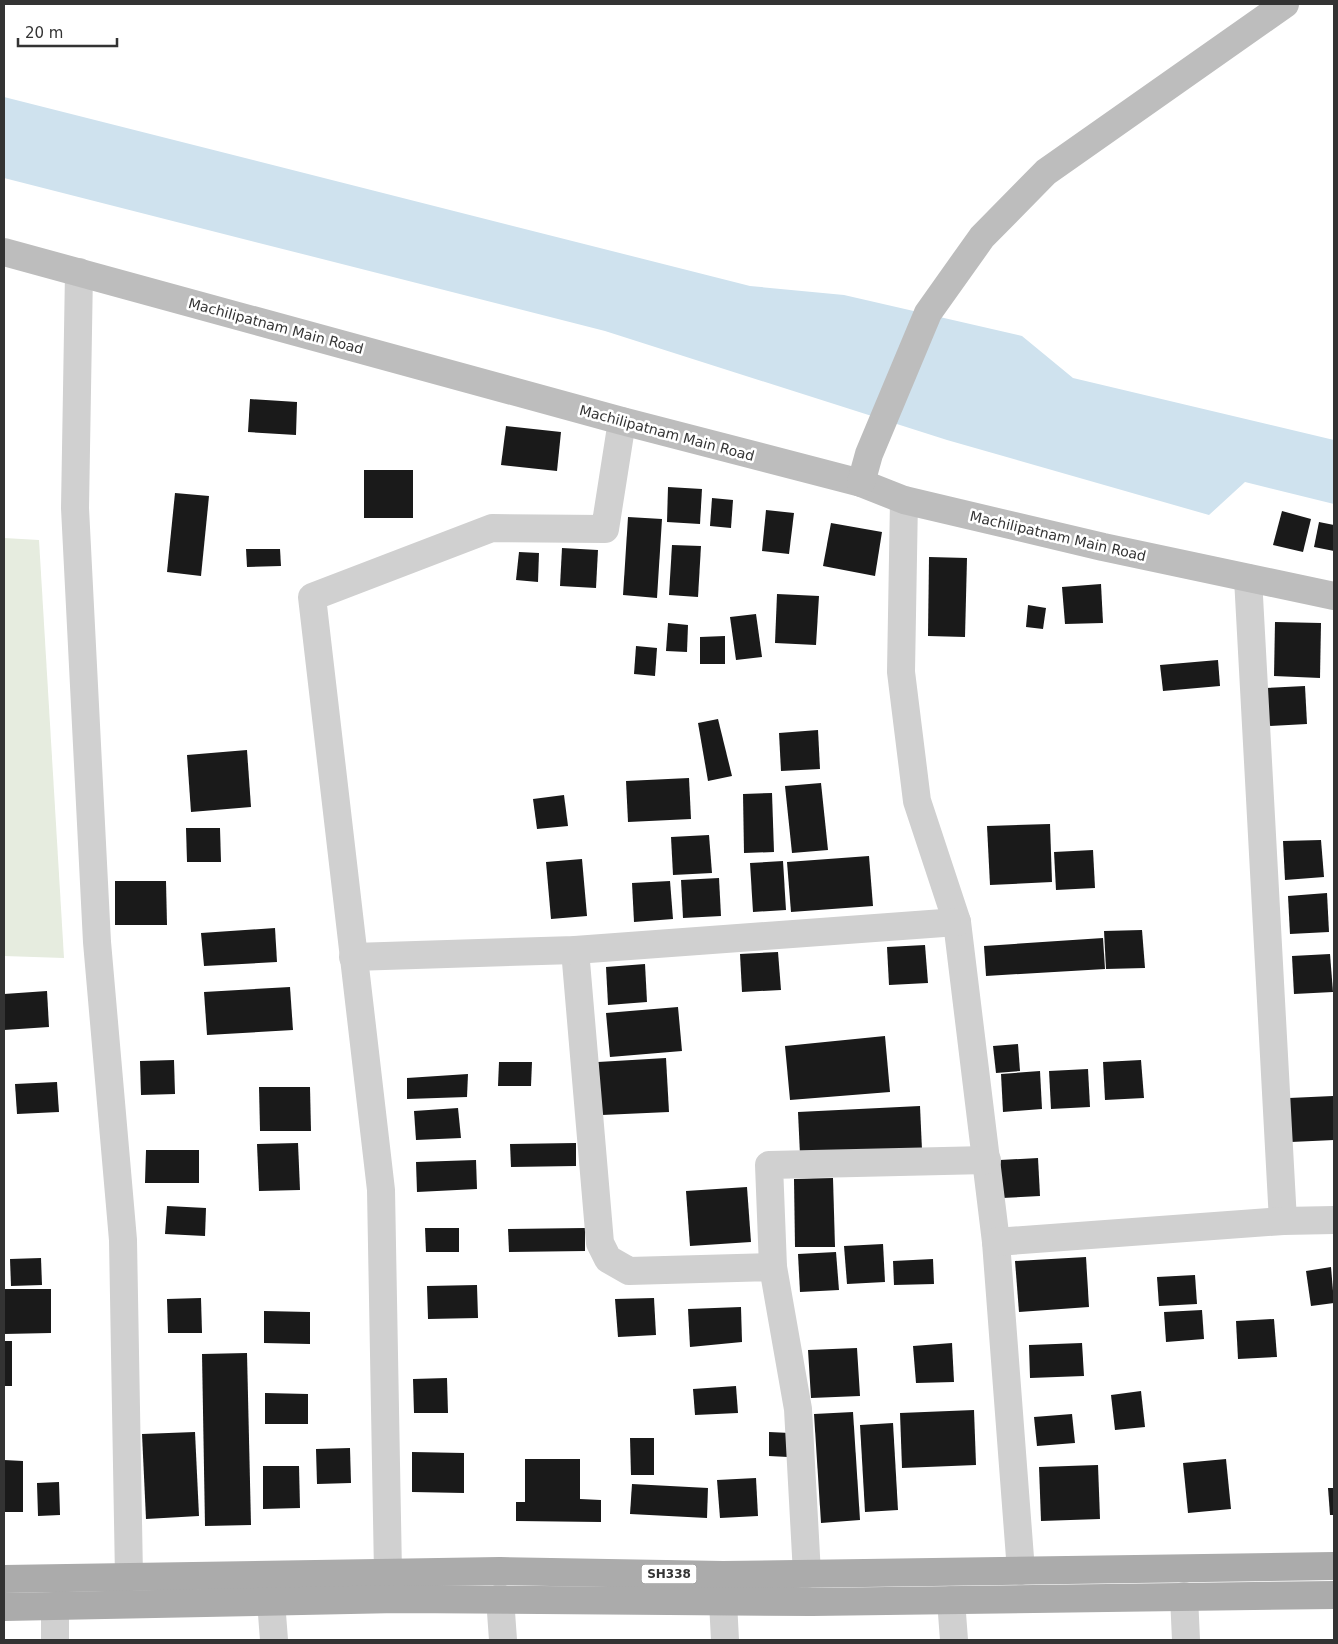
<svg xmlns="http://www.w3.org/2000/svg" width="1338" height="1644" font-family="'DejaVu Sans',sans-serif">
<rect width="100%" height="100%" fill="#fff"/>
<path fill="#e6ecdf" d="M 4,538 L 39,540 L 64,958 L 4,956 Z"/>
<path fill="#cfe2ee" d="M 4,97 L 750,286 L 844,295 L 1022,336 L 1073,378 L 1334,440 L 1334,504 L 1245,482 L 1209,515 L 947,440 L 605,331 L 4,178 Z"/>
<g fill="#1a1a1a">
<path d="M 250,399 L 297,402 L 296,435 L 248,432 Z"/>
<path d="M 506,426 L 561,432 L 557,471 L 501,465 Z"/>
<rect x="364" y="470" width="49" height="48"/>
<path d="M 668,487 L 702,489 L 700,524 L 667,522 Z"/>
<path d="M 175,493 L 209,496 L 201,576 L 167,572 Z"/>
<path d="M 712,498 L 733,500 L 731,528 L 710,526 Z"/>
<path d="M 766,510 L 794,513 L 789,554 L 762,551 Z"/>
<path d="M 1282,511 L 1311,519 L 1303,552 L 1273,545 Z"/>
<path d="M 628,517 L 662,519 L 657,598 L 623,595 Z"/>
<path d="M 1319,522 L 1334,525 L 1334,551 L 1314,547 Z"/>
<path d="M 831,523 L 882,532 L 875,576 L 823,566 Z"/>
<path d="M 672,545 L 701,546 L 698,597 L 669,595 Z"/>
<path d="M 562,548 L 598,550 L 596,588 L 560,586 Z"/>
<path d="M 246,549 L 280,549 L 281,566 L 247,567 Z"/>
<path d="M 519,552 L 539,553 L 538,582 L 516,580 Z"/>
<path d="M 929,557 L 967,558 L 965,637 L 928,636 Z"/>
<path d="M 1101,584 L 1103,623 L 1065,624 L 1062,587 Z"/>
<path d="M 777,594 L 819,596 L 816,645 L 775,643 Z"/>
<path d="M 1028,605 L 1046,608 L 1043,629 L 1026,627 Z"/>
<path d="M 756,614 L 762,657 L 736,660 L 730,617 Z"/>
<path d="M 1275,622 L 1321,623 L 1320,678 L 1274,676 Z"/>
<path d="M 668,623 L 688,625 L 687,652 L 666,651 Z"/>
<path d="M 725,636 L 725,664 L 700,664 L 700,637 Z"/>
<path d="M 636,646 L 657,648 L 655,676 L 634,674 Z"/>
<path d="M 1218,660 L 1220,686 L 1163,691 L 1160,665 Z"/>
<path d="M 1305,686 L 1307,724 L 1269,726 L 1266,688 Z"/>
<path d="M 718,719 L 732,776 L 708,781 L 698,723 Z"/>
<path d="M 818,730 L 820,769 L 781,771 L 779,733 Z"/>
<path d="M 247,750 L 251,807 L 191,812 L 187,755 Z"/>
<path d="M 689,778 L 691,819 L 628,822 L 626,781 Z"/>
<path d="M 821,783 L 828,850 L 792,853 L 785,786 Z"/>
<path d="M 772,793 L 774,852 L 744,853 L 743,794 Z"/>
<path d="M 564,795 L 568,826 L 537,829 L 533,799 Z"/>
<path d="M 1050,824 L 1052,882 L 990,885 L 987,826 Z"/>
<path d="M 186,828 L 220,828 L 221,862 L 187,862 Z"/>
<path d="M 709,835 L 712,873 L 673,875 L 671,837 Z"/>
<path d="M 1321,840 L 1324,877 L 1285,880 L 1283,841 Z"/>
<path d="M 1093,850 L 1095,888 L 1056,890 L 1054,852 Z"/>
<path d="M 869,856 L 873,906 L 791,912 L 787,862 Z"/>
<path d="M 582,859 L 587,916 L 551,919 L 546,862 Z"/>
<path d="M 783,861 L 786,910 L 753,912 L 750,863 Z"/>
<path d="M 719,878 L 721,916 L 683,918 L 681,880 Z"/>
<path d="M 115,881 L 166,881 L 167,925 L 115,925 Z"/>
<path d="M 670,881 L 673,919 L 634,922 L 632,883 Z"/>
<path d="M 1327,893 L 1329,932 L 1290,934 L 1288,896 Z"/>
<path d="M 275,928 L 277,962 L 204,966 L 201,933 Z"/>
<path d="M 1142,930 L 1145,968 L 1106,969 L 1104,931 Z"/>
<path d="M 1103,938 L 1105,969 L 986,976 L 984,946 Z"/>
<path d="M 925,945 L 928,983 L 889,985 L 887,947 Z"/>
<path d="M 778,952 L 781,990 L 742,992 L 740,954 Z"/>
<path d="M 1330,954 L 1333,992 L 1294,994 L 1292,956 Z"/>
<path d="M 645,964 L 647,1002 L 608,1005 L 606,967 Z"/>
<path d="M 290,987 L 293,1030 L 207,1035 L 204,992 Z"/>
<path d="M 47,991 L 49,1027 L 4,1030 L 4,994 Z"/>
<path d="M 678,1007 L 682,1051 L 610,1057 L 606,1013 Z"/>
<path d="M 885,1036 L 890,1092 L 790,1100 L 785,1046 Z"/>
<path d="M 1018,1044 L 1020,1071 L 996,1073 L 993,1046 Z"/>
<path d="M 666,1058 L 669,1112 L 602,1115 L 598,1062 Z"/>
<path d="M 174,1060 L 175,1094 L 141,1095 L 140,1061 Z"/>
<path d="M 1141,1060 L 1144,1098 L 1105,1100 L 1103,1062 Z"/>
<path d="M 499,1062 L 532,1062 L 531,1086 L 498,1086 Z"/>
<path d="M 1088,1069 L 1090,1107 L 1051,1109 L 1049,1071 Z"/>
<path d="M 1040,1071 L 1042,1109 L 1003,1112 L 1001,1074 Z"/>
<path d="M 468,1074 L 467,1097 L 407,1099 L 407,1078 Z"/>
<path d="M 57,1082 L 59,1112 L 17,1114 L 15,1084 Z"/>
<path d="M 259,1087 L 310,1087 L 311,1131 L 260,1131 Z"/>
<path d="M 1333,1096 L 1334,1140 L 1291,1142 L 1289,1098 Z"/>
<path d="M 920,1106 L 922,1150 L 800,1155 L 798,1112 Z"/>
<path d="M 458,1108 L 461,1138 L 416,1140 L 414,1111 Z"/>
<path d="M 298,1143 L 300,1190 L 259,1191 L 257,1144 Z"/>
<path d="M 576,1143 L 576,1166 L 511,1167 L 510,1144 Z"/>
<path d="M 146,1150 L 199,1150 L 199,1183 L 145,1183 Z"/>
<path d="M 1038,1158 L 1040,1196 L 1002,1198 L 1000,1160 Z"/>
<path d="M 476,1160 L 477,1189 L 417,1192 L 416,1162 Z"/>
<path d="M 833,1178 L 835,1247 L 795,1247 L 794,1179 Z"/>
<path d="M 747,1187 L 751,1242 L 690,1246 L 686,1191 Z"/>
<path d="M 167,1206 L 206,1208 L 205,1236 L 165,1234 Z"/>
<path d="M 425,1228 L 459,1228 L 459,1252 L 426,1252 Z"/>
<path d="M 585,1228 L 585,1251 L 509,1252 L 508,1229 Z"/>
<path d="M 883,1244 L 885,1282 L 847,1284 L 844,1246 Z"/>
<path d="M 836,1252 L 839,1290 L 800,1292 L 798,1254 Z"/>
<path d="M 1086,1257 L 1089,1307 L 1019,1312 L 1015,1261 Z"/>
<path d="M 41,1258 L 42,1285 L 11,1286 L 10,1259 Z"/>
<path d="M 933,1259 L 934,1284 L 894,1285 L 893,1261 Z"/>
<path d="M 1331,1267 L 1334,1303 L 1311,1306 L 1306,1271 Z"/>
<path d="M 1195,1275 L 1197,1304 L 1159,1306 L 1157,1277 Z"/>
<path d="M 477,1285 L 478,1318 L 428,1319 L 427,1286 Z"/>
<path d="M 4,1289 L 51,1289 L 51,1333 L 4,1334 Z"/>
<path d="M 201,1298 L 202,1333 L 168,1333 L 167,1299 Z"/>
<path d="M 654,1298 L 656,1335 L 618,1337 L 615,1299 Z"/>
<path d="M 741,1307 L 742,1342 L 690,1347 L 688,1309 Z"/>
<path d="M 1202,1310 L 1204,1339 L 1166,1342 L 1164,1312 Z"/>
<path d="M 264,1311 L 310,1312 L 310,1344 L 264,1343 Z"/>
<path d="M 1274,1319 L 1277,1357 L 1238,1359 L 1236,1321 Z"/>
<rect x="4" y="1341" width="8" height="45"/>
<path d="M 952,1343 L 954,1382 L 916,1383 L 913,1346 Z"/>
<path d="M 1082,1343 L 1084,1376 L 1030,1378 L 1029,1345 Z"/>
<path d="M 857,1348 L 860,1396 L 811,1398 L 808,1350 Z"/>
<path d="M 247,1353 L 251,1525 L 205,1526 L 202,1354 Z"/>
<path d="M 447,1378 L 448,1413 L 414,1413 L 413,1379 Z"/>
<path d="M 736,1386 L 738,1413 L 695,1415 L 693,1389 Z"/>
<path d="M 1141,1391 L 1145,1427 L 1115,1430 L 1111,1395 Z"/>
<path d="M 265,1393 L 308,1394 L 308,1424 L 265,1424 Z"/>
<path d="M 974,1410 L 976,1465 L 902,1468 L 900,1413 Z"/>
<path d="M 853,1412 L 860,1520 L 821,1523 L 814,1414 Z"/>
<path d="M 1072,1414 L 1075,1443 L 1037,1446 L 1034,1417 Z"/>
<path d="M 893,1423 L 898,1510 L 865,1512 L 860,1425 Z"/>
<path d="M 195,1432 L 199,1516 L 146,1519 L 142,1434 Z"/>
<path d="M 769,1432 L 790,1433 L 788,1457 L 769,1456 Z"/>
<path d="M 630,1438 L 654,1438 L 654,1475 L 631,1475 Z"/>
<path d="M 350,1448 L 351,1483 L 317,1484 L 316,1449 Z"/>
<path d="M 412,1452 L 464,1453 L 464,1493 L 412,1492 Z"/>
<path d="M 525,1459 L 580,1459 L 580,1499 L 601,1500 L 601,1522 L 516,1521 L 516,1502 L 525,1502 Z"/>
<path d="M 1226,1459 L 1231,1509 L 1188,1513 L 1183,1463 Z"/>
<path d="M 4,1460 L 23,1461 L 23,1512 L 4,1512 Z"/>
<path d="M 1098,1465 L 1100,1519 L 1041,1521 L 1039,1467 Z"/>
<path d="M 263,1466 L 299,1466 L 300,1508 L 263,1509 Z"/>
<path d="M 756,1478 L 758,1516 L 720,1518 L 717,1480 Z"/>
<path d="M 59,1482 L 60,1515 L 38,1516 L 37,1483 Z"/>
<path d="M 632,1484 L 708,1488 L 707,1518 L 630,1514 Z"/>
<path d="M 1328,1488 L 1334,1488 L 1334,1515 L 1330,1515 Z"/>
</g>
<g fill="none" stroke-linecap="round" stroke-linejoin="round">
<g stroke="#d0d0d0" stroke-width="28">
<path d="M 79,272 L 75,508 L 97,942 L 123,1240 L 129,1577"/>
<path d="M 904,500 L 901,672 L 917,801 L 957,922 L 996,1242 L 1021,1571"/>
<path d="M 1248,578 L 1283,1221"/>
<path d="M 575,950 L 600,1243 L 608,1259 L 629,1271 L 773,1267 L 798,1409 L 807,1574"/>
<path d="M 353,957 L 575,950 L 957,922"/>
<path d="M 996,1242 L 1283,1221 L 1334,1220"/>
<path d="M 773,1267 L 769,1165 L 987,1160"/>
<path d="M 388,1573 L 381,1190 L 312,597 L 492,528 L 605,529 L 622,421"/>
<path d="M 1184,1596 L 1186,1640"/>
<path d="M 500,1598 L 503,1640"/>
<path d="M 951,1600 L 954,1640"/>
<path d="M 271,1601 L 274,1640"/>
<path d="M 723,1602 L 725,1640"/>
<path d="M 55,1640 L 55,1606"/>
</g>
<g stroke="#bdbdbd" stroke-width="28">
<path d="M 4,252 L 622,421 L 861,483 L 904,500 L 1103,547 L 1334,596"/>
<path d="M 861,483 L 869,454 L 928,313 L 982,237 L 1046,172 L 1285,4"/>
</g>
<g stroke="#ababab" stroke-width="28">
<path d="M 4,1579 L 500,1571 L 723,1575 L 1334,1566"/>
<path d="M 4,1607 L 398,1599 L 812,1602 L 1334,1595"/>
</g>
</g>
<g text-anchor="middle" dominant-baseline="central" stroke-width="5" stroke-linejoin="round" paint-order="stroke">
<rect fill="#fff" stroke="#707070" stroke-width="1" x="641.5" y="1564.5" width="55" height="19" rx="4"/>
<g font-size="12" font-weight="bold" fill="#333">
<text x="669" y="1574">SH338</text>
</g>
<g font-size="14" fill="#333" stroke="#fff">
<text transform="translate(276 326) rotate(15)">Machilipatnam Main Road</text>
<text transform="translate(667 433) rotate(15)">Machilipatnam Main Road</text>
<text transform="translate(1058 536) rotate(13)">Machilipatnam Main Road</text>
</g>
</g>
<rect width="1338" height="1644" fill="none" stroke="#333333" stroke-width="10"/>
<path d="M18 38v8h99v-8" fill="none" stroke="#333333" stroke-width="2.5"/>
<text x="25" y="38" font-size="15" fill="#333333" stroke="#ffffff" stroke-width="4" paint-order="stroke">20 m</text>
</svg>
